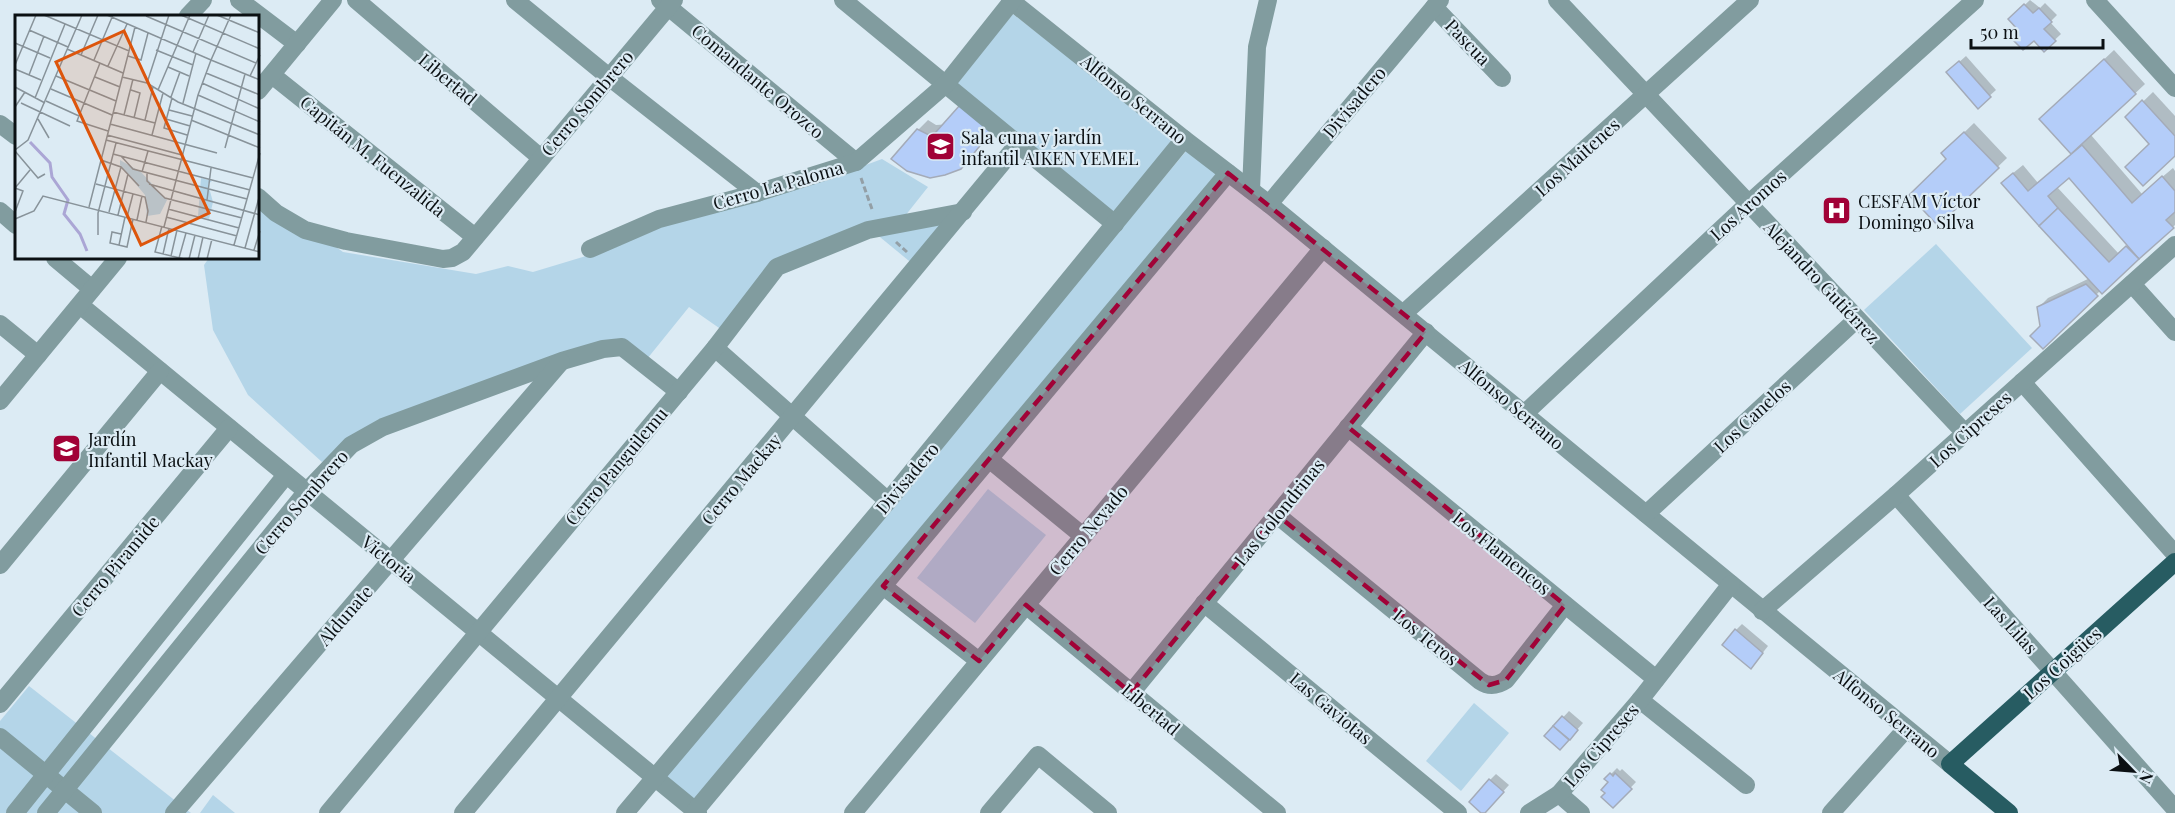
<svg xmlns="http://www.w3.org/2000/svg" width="2175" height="813" font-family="'Playfair Display',serif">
<rect width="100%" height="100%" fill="#dcebf4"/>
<g fill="#b4d5e8">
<path d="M 1013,14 L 1174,139 L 1112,214 L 955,83 Z"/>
<path d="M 1187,150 L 1217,173 L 697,803 L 664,776 Z"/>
<path d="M 882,159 L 928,187 L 905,216 L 779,261 L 722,330 L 689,307 L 647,359 L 623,342 L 370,430 L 322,462 L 248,395 L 213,330 L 204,265 L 209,258 L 258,258 L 258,191 L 343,252 L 476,274 L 508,266 L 533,272 L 596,253 L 676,217 L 855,169 Z"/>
<path d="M 951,220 L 914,265 L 875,233 Z"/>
<path d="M 1936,244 L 2032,348 L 1960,414 L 1864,310 Z"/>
<path d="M 988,489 L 1046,535 L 975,623 L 917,578 Z"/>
<path d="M 29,686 L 191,813 L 0,813 L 0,721 Z"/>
<path d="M 1474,703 L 1509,733 L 1461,791 L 1426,761 Z"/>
<path d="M 213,795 L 235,813 L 200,813 Z"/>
</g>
<g fill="#0003" fill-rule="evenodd">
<path d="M 2030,0 L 2040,8 L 2045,3 L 2057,15 L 2050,22 L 2061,34 L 2044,50 L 2010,19 Z"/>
<path d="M 2114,50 L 2145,84 L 2091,135 L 2142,194 L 2173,168 L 2175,171 L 2175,225 L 2103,292 L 2101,290 L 2043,347 L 2038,308 L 2048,298 L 2090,278 L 2012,174 L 2023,165 L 2038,183 L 2073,154 L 2041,119 ZM 2069,176 L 2128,245 L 2119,254 L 2057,187 Z"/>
<path d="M 1966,56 L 1996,90 L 1978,106 L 1948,72 Z"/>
<path d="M 2153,92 L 2175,116 L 2175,154 L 2151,144 L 2127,117 Z"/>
<path d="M 928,120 L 936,125 L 1001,121 L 961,167 L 918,130 Z"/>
<path d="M 1974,123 L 2007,158 L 1938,224 L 1948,159 L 1943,153 Z"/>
<path d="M 1742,624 L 1768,646 L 1757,660 L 1736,630 Z"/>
<path d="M 1569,711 L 1583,723 L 1566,742 L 1546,736 Z"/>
<path d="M 1617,768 L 1620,771 L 1622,769 L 1636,782 L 1613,806 L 1610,782 L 1606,779 Z"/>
<path d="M 1496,774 L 1509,785 L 1489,807 L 1490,780 Z"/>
</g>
<g fill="#b4cdf9" stroke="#a4abb8" stroke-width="1.5">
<path d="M 2024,4 L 2033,13 L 2039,8 L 2052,22 L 2044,29 L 2056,41 L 2044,52 L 2034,41 L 2023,50 L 2010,37 L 2018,30 L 2008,19 Z"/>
<path d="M 2104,59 L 2136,94 L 2071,154 L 2039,119 Z"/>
<path d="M 1959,61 L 1991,97 L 1978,109 L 1946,72 Z"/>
<path d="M 2142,100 L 2175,136 L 2175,156 L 2143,186 L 2125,167 L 2149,144 L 2125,117 Z"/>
<path d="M 960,105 L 992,131 L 961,169 L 945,175 L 930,178 L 907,171 L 891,159 L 917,129 L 929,135 L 935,133 Z"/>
<path d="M 1964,132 L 1999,168 L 1938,226 L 1909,195 L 1946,159 L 1941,153 Z"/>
<path d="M 2082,145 L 2132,203 L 2162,176 L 2175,191 L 2175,212 L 2166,220 L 2174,228 L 2139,259 L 2069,178 L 2048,196 L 2058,208 L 2039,226 L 2001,183 L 2013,173 L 2028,191 Z"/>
<path d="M 2058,208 L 2109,262 L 2126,246 L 2139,259 L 2102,294 L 2039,226 Z"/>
<path d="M 2086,284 L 2098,296 L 2043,349 L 2030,336 L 2040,326 L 2037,307 Z"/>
<path d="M 1735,629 L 1763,653 L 1751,669 L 1722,645 Z"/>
<path d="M 1562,716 L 1578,730 L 1570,740 L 1553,726 Z"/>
<path d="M 1553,726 L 1569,740 L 1560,750 L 1544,736 Z"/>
<path d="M 1610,773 L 1613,776 L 1615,773 L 1632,789 L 1613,808 L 1601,797 L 1605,793 L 1601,790 L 1608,782 L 1604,779 Z"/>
<path d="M 1489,779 L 1504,792 L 1485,813 L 1481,813 L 1469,802 Z"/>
</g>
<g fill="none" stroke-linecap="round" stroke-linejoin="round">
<g stroke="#939fa6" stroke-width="3" stroke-dasharray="6 3" stroke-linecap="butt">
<path d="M 861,178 L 873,212"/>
<path d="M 896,242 L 907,252"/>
</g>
<g stroke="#819c9f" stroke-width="18">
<path d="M 239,0 L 297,44"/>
<path d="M 356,0 L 541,158"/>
<path d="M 515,0 L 609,77 L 757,193"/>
<path d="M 660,0 L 856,162"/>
<path d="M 843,0 L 1115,224"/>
<path d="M 1010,0 L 1184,139 L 1269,204 L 1950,764"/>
<path d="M 1557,0 L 1965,433"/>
<path d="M 2095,0 L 2175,88"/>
<path d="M 1434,7 L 1502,78"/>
<path d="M 188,16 L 203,0"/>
<path d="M 272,75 L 475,237"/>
<path d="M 258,91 L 333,0"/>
<path d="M 0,124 L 16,136"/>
<path d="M 1251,190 L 1257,47 L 1268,0"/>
<path d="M 258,197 L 276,213 L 305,230 L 346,241 L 443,259 L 452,258 L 463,252 L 674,0"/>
<path d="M 1269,204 L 1440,0"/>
<path d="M 0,211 L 16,225"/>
<path d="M 590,249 L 659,219 L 757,193 L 856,162 L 946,84 L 1012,1"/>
<path d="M 55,258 L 92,289"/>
<path d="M 2132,284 L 2175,332"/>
<path d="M 80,305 L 698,813"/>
<path d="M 1404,313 L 1750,0"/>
<path d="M 0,324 L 38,355"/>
<path d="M 715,348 L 888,501"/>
<path d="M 2022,382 L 2175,554"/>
<path d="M 0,401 L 118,258"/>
<path d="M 1524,414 L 1748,204 L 1975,0"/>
<path d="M 1348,427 L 1656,679"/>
<path d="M 989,459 L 1083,536"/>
<path d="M 1896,495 L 2175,809"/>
<path d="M 1646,514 L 1857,319"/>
<path d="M 1277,515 L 1480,681 C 1489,687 1497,686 1506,680 L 1565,605"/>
<path d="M 0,565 L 160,371"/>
<path d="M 883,586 L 979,661"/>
<path d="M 1204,603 L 1458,813"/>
<path d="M 1026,605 L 1277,813"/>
<path d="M 1762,611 L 1896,495 L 2175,245"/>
<path d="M 1131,693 L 1426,332"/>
<path d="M 1640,700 L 1746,785"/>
<path d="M 0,704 L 229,428"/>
<path d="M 0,737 L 93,813"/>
<path d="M 1559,794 L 1581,813"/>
<path d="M 695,811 L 1228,173"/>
<path d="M 15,813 L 286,475"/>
<path d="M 46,813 L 307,491 L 351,445 L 383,427 L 562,361 L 603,349 L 622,347 L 679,392"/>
<path d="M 174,813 L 561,362"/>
<path d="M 328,813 L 715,348 L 777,267 L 868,230 L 963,212"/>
<path d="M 463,813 L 1018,144"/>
<path d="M 625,813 L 888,501 L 1184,139"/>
<path d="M 853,813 L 1323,248"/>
<path d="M 989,813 L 1038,755 L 1108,813"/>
<path d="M 1529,813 L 1559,794 L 1640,700 L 1731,584"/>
<path d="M 1831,813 L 1906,729"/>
</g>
<path stroke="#275c62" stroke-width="18" d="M 2009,813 L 1950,764 L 2175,562"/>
</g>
<path fill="#a10237" fill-opacity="0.2" stroke="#a10237" stroke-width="4.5" stroke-dasharray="12 8" stroke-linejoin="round" d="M 1228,173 L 1426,332 L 1348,427 L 1565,605 L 1506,680 L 1489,685 L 1277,515 L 1131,693 L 1026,605 L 979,661 L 883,586 Z"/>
<defs>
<symbol id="school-square" viewBox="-11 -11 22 22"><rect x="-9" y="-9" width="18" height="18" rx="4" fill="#a10237" stroke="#dcebf4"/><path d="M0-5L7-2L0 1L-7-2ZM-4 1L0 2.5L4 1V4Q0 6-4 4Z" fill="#fff"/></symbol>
<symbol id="hospital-square" viewBox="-11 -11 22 22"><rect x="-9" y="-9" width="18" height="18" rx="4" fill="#a10237" stroke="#dcebf4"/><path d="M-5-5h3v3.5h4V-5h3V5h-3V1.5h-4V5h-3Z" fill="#fff"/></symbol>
</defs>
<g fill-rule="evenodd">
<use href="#school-square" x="924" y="130" width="33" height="33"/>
<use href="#hospital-square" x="1820" y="194" width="33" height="33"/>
<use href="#school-square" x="50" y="432" width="33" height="33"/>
</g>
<g text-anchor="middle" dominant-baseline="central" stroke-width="4.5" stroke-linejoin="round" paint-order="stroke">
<g font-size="18" fill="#0b1013" stroke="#dcebf4">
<text transform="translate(1468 42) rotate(46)">Pascua</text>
<text transform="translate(448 79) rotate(40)">Libertad</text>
<text transform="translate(758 81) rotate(40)">Comandante Orozco</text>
<text transform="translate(1134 99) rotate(39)">Alfonso Serrano</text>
<text transform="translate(1354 102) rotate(-50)">Divisadero</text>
<text transform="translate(587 103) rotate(-50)">Cerro Sombrero</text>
<text transform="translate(373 156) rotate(39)">Capitán M. Fuenzalida</text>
<text transform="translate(1577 157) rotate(-42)">Los Maitenes</text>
<text transform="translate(778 185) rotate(-16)">Cerro La Paloma</text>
<text transform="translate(1748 205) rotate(-42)">Los Aromos</text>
<text transform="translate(1822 282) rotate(47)">Alejandro Gutiérrez</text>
<text transform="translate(1512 404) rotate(40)">Alfonso Serrano</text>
<text transform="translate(1752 416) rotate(-43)">Los Canelos</text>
<text transform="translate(1970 429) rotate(-42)">Los Cipreses</text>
<text transform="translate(616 466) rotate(-50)">Cerro Panguilemu</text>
<text transform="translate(907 478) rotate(-50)">Divisadero</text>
<text transform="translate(741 479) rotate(-50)">Cerro Mackay</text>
<text transform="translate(301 502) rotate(-49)">Cerro Sombrero</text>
<text transform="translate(1279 512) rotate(-51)">Las Golondrinas</text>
<text transform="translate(1088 530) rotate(-50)">Cerro Nevado</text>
<text transform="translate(1502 553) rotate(39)">Los Flamencos</text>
<text transform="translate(389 559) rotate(39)">Victoria</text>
<text transform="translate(115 566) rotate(-50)">Cerro Piramide</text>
<text transform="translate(345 615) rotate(-49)">Aldunate</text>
<text transform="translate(2011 625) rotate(48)">Las Lilas</text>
<text transform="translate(1426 637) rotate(39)">Los Teros</text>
<text transform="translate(2062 663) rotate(-42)">Los Coigües</text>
<text transform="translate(1331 708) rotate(40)">Las Gaviotas</text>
<text transform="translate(1151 709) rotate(40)">Libertad</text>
<text transform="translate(1887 713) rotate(39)">Alfonso Serrano</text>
<text transform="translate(1601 745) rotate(-49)">Los Cipreses</text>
</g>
<g font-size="18" fill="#0b1013" stroke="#dcebf4" text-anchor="start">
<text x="961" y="137">Sala cuna y jardín<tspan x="961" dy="21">infantil AIKEN YEMEL</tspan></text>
<text x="1858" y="201">CESFAM Víctor<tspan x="1858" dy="21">Domingo Silva</tspan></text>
<text x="88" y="439">Jardín<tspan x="88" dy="21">Infantil Mackay</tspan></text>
</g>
</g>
<g transform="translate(15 15)">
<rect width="244" height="244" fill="#dcebf4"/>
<path d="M 105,145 L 126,157 L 152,185 L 145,199 L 132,201 L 130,180 L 105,150 ZM 186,163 L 197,166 L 193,169 L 198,187 L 194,204 L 183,201 Z" fill="#b4d5e8"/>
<path fill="none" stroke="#aba6d5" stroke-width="3" d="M 15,127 L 35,148 L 37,162 L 53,185 L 49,199 L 65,219 L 72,236"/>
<path fill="none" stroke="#88939a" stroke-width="1.5" d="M 29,0 L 114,36 L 120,12M 92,0 L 196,45 L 216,0M 166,0 L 245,34M 202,0 L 245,18M 131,1 L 241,48M 14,15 L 53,32M 0,28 L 35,43M 52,34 L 108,58M 141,35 L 178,50M 178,37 L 194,0M 66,40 L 83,0M 113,41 L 126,45 L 133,18M 79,45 L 98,0M 85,48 L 62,106 L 93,116M 0,50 L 21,0M 93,51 L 112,9M 153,52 L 174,61M 0,54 L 26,65M 191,58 L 245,80M 14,60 L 29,21M 41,61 L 101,86M 235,61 L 245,40M 80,62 L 105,72M 107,62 L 132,68 L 163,87 L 245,120M 132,68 L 154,0M 187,68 L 245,94M 0,72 L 30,88M 36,74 L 97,100M 116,75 L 125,78 L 119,103M 143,75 L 175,0M 183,80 L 245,107M 156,82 L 165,57M 20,83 L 50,9M 157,83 L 149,113 L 172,120M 31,86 L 64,101M 6,88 L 55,111M 168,88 L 181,38M 0,92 L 10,77M 154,95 L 177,101M 98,97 L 140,108M 109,100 L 118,64M 23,104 L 34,123M 151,104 L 175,111M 130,105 L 138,72M 176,105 L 245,133M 95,109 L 202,138M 92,120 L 167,140M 137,120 L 148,78M 91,125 L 238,163M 210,133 L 230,59M 0,135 L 13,125 L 67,0M 0,136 L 23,163 L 30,159M 98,139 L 235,175M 106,141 L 118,154 L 232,184M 86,145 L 106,152 L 124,171M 127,157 L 133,136M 132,158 L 132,166 L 150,183 L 227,203M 81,169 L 130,182 L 133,196 L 131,207M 134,169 L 245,200M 0,173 L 8,176 L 0,197M 0,173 L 15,155M 192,185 L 196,153M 74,192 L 114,36M 153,194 L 224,213M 94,197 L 106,152M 103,200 L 113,159M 112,202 L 118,179M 151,202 L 222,221M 0,204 L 19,196 L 28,181 L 245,237M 122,205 L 127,181M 147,211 L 140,237 L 169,244M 149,212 L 183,80 L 196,45 L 245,65M 106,219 L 97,217 L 95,228 L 112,232 L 118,204M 83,220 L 83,198 L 101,128M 104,230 L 110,202M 219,230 L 245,138M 230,233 L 245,179M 239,235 L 245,216M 148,239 L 154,213M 156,241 L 162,215M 164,243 L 171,218M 174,244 L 180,220M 183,244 L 188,222M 192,244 L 197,224"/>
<path fill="#dd550c" fill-opacity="0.15" stroke="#dd550c" stroke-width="3" d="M 109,16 L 194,198 L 126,230 L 41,47 Z"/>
<rect width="244" height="244" fill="none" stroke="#0b1013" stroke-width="3"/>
</g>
<g transform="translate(2133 771) rotate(115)" stroke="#dcebf4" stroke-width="4.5" paint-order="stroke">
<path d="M0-4.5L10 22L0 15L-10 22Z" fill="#0b1013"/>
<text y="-9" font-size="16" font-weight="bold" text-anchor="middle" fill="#0b1013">N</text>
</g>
<path d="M1971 39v9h132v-9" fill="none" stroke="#0b1013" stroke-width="3"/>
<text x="1980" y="39" font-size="18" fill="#0b1013" stroke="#dcebf4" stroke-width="4.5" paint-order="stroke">50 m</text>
</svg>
